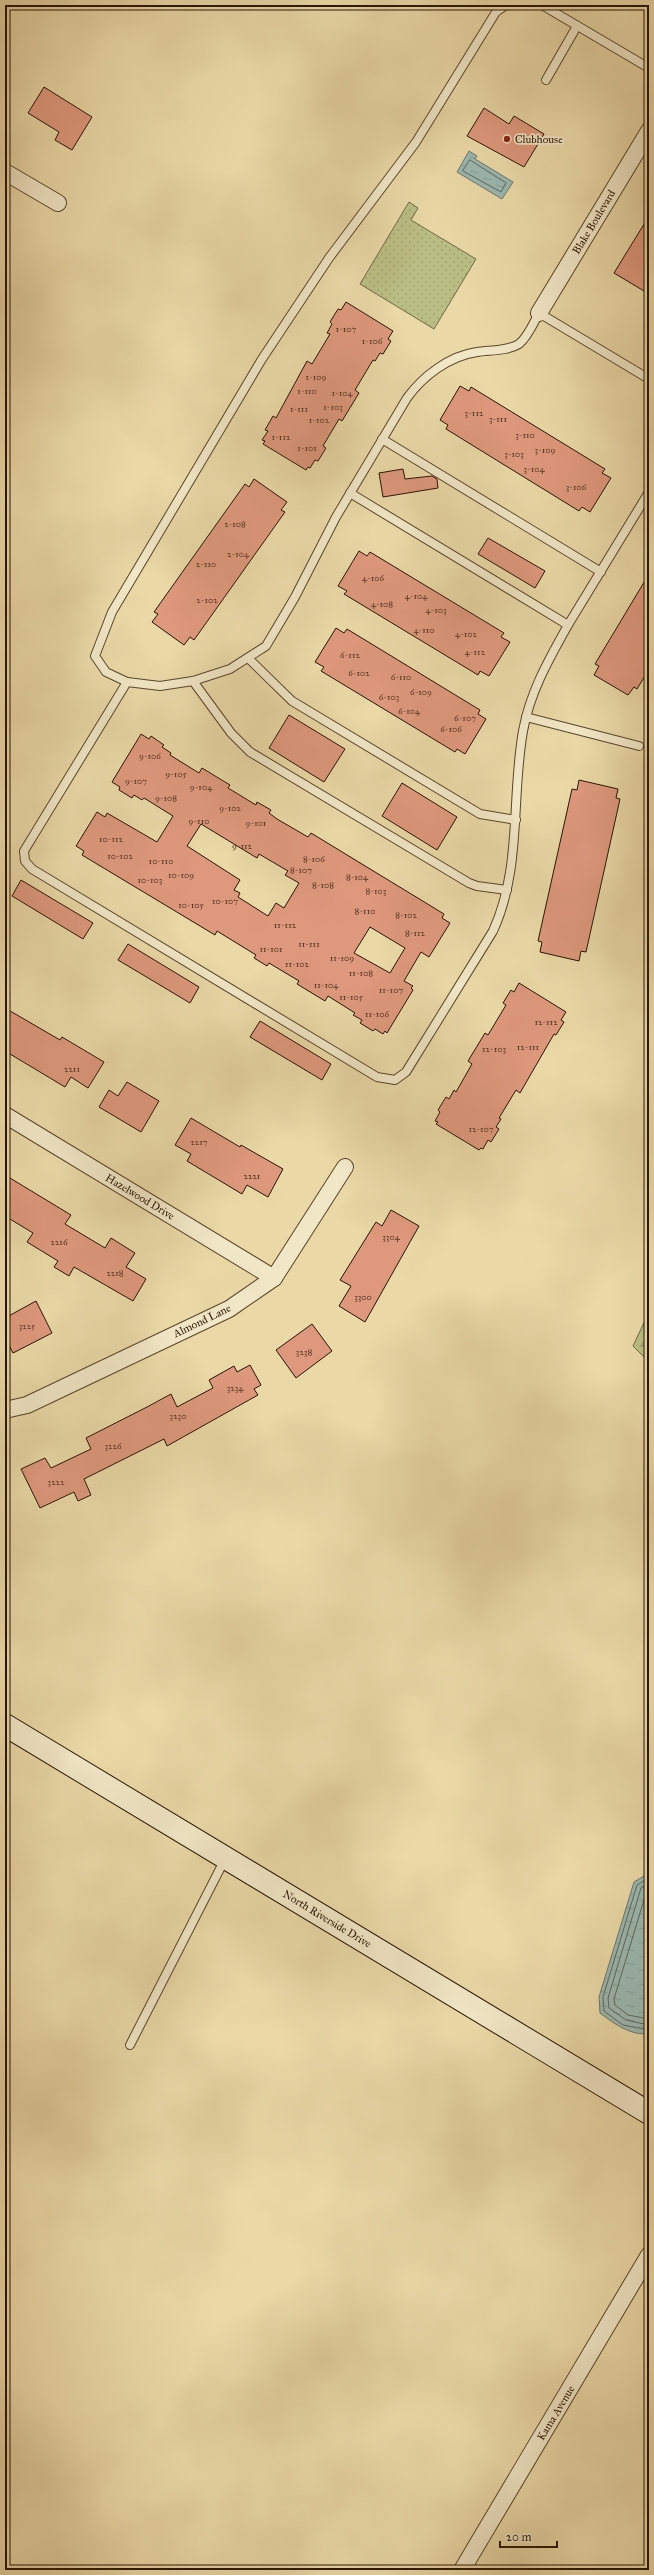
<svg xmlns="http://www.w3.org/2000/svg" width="654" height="2575" font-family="'IM FELL Great Primer',serif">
<defs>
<pattern id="grass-dots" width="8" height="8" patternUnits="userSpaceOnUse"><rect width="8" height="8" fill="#babe84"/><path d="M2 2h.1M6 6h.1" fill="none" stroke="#a0a270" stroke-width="1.8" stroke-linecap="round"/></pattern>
<pattern id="forest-firs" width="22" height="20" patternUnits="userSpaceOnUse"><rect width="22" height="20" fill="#babe84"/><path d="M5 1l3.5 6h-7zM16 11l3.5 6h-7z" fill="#a0a270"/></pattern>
<pattern id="water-ripples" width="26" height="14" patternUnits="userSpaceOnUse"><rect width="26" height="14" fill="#9bb8b1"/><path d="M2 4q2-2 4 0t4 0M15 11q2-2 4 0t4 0" fill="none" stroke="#869d96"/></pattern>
</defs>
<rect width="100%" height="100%" fill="#ead8a7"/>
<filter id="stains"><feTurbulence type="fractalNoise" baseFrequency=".005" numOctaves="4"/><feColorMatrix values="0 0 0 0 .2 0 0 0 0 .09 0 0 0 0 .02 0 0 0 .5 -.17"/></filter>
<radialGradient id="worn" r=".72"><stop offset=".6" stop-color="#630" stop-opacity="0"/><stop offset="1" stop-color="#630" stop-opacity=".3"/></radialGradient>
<path fill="url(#grass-dots)" stroke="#706942" d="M 409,202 L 418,208 L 411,220 L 476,259 L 434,329 L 360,284 Z"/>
<path fill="url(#forest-firs)" stroke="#706942" d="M 649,1312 L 649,1362 L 633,1346 Z"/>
<g fill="url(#water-ripples)" stroke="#6d766b">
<path d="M 469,151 L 477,156 L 475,159 L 513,182 L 502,199 L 457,172 Z"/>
<path d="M 649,1873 L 649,2034 C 629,2035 615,2024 600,2013 L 599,1997 L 634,1882 Z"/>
</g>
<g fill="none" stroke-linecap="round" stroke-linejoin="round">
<g stroke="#616659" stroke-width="1">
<path d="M 470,160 L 506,183 L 501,192 L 463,171 Z"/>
<path d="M 649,1878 L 637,1885 L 603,1997 L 604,2011 L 623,2025 L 649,2030"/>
<path d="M 649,1883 L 641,1888 L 608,1998 L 609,2008 L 626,2020 L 649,2025"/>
<path d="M 649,1890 L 646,1893 L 614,1999 L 615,2005 L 628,2015 L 649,2019"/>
</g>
</g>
<g fill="#de987d" stroke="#271401" fill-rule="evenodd">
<path d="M 44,87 L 92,117 L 72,150 L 55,140 L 59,132 L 28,113 Z"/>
<path d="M 484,108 L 509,124 L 514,116 L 544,134 L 524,167 L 467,136 Z"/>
<path d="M 649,216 L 649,294 L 614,273 Z"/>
<path d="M 346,302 L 393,331 L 388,339 L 391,341 L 383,354 L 380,353 L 375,361 L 373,360 L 355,390 L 359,393 L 342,421 L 339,419 L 323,446 L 326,448 L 318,461 L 315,460 L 310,468 L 308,467 L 306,470 L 263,444 L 265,441 L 262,440 L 268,431 L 265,430 L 273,416 L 276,418 L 307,361 L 312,364 L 330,334 L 327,333 L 332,324 L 330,322 L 338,309 L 341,310 Z"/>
<path d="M 460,386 L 469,391 L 471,387 L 605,469 L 602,473 L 611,478 L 590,512 L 582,507 L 579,511 L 446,429 L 448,425 L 440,420 Z"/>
<path d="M 403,469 L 405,479 L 432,476 L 437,479 L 438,488 L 383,497 L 379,473 Z"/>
<path d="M 254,479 L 287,502 L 281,510 L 285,512 L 194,640 L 190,637 L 184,645 L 152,622 L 158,614 L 154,612 L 245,484 L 249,487 Z"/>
<path d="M 488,538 L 545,571 L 535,588 L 478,554 Z"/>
<path d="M 359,551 L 367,556 L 370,552 L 504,633 L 501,637 L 510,642 L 489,676 L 480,671 L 478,675 L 344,594 L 347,591 L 338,586 Z"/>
<path d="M 649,574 L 649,669 L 637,689 L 634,687 L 628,695 L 594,675 L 599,666 L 595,664 Z"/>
<path d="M 336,628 L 344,633 L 347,629 L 480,710 L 478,714 L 486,719 L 465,754 L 457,749 L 455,752 L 321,671 L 324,667 L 315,662 Z"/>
<path d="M 289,715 L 345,749 L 324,782 L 269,748 Z"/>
<path d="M 141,734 L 149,739 L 151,736 L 164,745 L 162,747 L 171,753 L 170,755 L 199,773 L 202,768 L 230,785 L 228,788 L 256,805 L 257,802 L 271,810 L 269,813 L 277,819 L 308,837 L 311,833 L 444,914 L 442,918 L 450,923 L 429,957 L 421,952 L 404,981 L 413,986 L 411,988 L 413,990 L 387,1033 L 385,1031 L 383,1034 L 375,1029 L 373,1031 L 360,1023 L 362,1020 L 353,1015 L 355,1013 L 328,996 L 325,1001 L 297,984 L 299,981 L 269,963 L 267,966 L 254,958 L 256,955 L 217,931 L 215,935 L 82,855 L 84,851 L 76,846 L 97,812 L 105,817 L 107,813 L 157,842 L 173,816 L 144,798 L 142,800 L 134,795 L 132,798 L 119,790 L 120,787 L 112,782 ZM 201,824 L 257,858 L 259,854 L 288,871 L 285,875 L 299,883 L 284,908 L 276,903 L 268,916 L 238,897 L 240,893 L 234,890 L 240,880 L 187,846 ZM 370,927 L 405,948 L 390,973 L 354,953 Z"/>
<path d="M 579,780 L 618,789 L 616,798 L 620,799 L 586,952 L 581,951 L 579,961 L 540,952 L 542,942 L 538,941 L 572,789 L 577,790 Z"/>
<path d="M 402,783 L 457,817 L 437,850 L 382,816 Z"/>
<path d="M 21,880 L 93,923 L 83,939 L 12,896 Z"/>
<path d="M 128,944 L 199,987 L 190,1003 L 118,960 Z"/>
<path d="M 519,983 L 566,1012 L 561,1020 L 564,1022 L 556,1035 L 554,1034 L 520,1093 L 516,1090 L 499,1118 L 501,1119 L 496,1127 L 499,1129 L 491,1142 L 488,1140 L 483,1149 L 481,1148 L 479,1150 L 436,1124 L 438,1122 L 435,1121 L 440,1112 L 438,1110 L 446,1097 L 449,1099 L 454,1090 L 456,1092 L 472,1064 L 468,1061 L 485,1033 L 488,1035 L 506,1005 L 503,1003 L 511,990 L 514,992 Z"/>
<path d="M 5,1008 L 60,1040 L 62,1037 L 104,1062 L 88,1088 L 71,1077 L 65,1087 L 5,1051 Z"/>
<path d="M 260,1021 L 331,1064 L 322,1080 L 250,1037 Z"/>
<path d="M 127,1082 L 159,1101 L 141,1132 L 99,1107 L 109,1090 L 118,1096 Z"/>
<path d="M 191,1118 L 240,1147 L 241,1145 L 283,1169 L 268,1197 L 247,1185 L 242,1194 L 187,1161 L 191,1154 L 175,1145 Z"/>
<path d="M 5,1175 L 71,1215 L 65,1224 L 105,1248 L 111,1238 L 135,1253 L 126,1267 L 146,1279 L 133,1301 L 74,1267 L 69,1276 L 54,1267 L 58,1261 L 27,1242 L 33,1233 L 5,1216 Z"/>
<path d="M 391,1210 L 419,1226 L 365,1322 L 339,1306 L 351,1286 L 340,1280 L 376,1222 L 382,1226 Z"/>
<path d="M 36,1301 L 52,1333 L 13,1353 L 5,1338 L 5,1318 Z"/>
<path d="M 312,1324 L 332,1351 L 296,1378 L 276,1350 Z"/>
<path d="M 250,1365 L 261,1385 L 254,1389 L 258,1395 L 167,1446 L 164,1439 L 84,1479 L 91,1495 L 78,1501 L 74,1492 L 40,1508 L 21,1469 L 45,1458 L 51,1468 L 91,1449 L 86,1438 L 147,1407 L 171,1394 L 177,1407 L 213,1388 L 209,1380 L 234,1366 L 237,1372 Z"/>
</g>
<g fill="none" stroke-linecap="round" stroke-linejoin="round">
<defs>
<g id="lane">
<path d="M 542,5 L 649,68"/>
<path d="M 546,80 L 577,26"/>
<path d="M 382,439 L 601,572"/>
<path d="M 350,493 L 568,625 C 549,659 530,692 523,731 C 511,798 522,868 493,931 L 406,1072 L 395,1080 L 377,1077 L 32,869 L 25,861 L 24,851 L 127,682 L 106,672 L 95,656 L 112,612 L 262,359 L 329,258 L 416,142 L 496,12 L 506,5"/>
<path d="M 568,625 L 649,492"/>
<path d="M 249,659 L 292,701 L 480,814 L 516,820"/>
<path d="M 193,681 L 231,733 L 250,752 L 469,883 L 477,886 L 507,890"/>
<path d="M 127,682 L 160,686 L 193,681 L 230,669 L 266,646 L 295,597 L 336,517 L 407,398 C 423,376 449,356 477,352 C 490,350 508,351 519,344 C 528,337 534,322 539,313 L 649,379"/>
<path d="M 526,717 L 639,746"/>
<path d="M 130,2045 L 225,1859"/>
</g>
<g id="street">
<path d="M 5,172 L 58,203"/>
<path d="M 539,313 L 649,131"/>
<path d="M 5,1115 L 274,1278"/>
<path d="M 5,1410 L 27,1405 L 229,1309 L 274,1278 L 345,1167"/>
<path d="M 462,2570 L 649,2255"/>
</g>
<path id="secondary" d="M 5,1725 L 649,2113"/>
</defs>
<use href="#lane" stroke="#58452a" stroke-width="10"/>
<use href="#street" stroke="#58452a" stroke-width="18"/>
<use href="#secondary" stroke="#271401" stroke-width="24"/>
<use href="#lane" stroke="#f1e6c6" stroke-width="8"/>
<use href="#street" stroke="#f1e6c6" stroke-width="16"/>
<use href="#secondary" stroke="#f1e6c6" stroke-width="22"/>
</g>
<circle fill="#8f2418" stroke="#f1e6c6" stroke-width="1.5" cx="507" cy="139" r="4"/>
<g text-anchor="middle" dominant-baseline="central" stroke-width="3.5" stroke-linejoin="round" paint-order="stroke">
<g font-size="9" fill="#553520">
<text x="346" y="328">1-107</text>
<text x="372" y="340">1-106</text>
<text x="316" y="376">1-109</text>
<text x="307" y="390">1-110</text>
<text x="342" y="392">1-104</text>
<text x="333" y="406">1-103</text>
<text x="299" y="408">1-111</text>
<text x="474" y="412">3-112</text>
<text x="498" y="418">3-111</text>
<text x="319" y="419">1-102</text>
<text x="525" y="434">3-110</text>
<text x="281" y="436">1-112</text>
<text x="307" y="447">1-101</text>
<text x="545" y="449">3-109</text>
<text x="514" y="453">3-103</text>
<text x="534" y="468">3-104</text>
<text x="576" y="486">3-106</text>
<text x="235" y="523">2-108</text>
<text x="238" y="553">2-104</text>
<text x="206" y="563">2-110</text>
<text x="373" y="577">4-106</text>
<text x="416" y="595">4-104</text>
<text x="207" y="599">2-102</text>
<text x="382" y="603">4-108</text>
<text x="436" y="609">4-103</text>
<text x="424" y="629">4-110</text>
<text x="466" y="633">4-102</text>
<text x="475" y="651">4-112</text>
<text x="350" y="654">6-112</text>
<text x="359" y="672">6-102</text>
<text x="401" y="676">6-110</text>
<text x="421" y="691">6-109</text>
<text x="389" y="696">6-103</text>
<text x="409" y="710">6-104</text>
<text x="465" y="717">6-107</text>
<text x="451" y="728">6-106</text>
<text x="150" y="755">9-106</text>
<text x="176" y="773">9-105</text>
<text x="136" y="780">9-107</text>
<text x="201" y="786">9-104</text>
<text x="166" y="797">9-108</text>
<text x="230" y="807">9-102</text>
<text x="199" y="820">9-110</text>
<text x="256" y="822">9-101</text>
<text x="111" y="838">10-112</text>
<text x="242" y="845">9-112</text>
<text x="120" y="855">10-102</text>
<text x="314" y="858">8-106</text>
<text x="161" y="860">10-110</text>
<text x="301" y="869">8-107</text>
<text x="181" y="874">10-109</text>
<text x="357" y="876">8-104</text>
<text x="150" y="879">10-103</text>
<text x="323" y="884">8-108</text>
<text x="376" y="890">8-103</text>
<text x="225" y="900">10-107</text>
<text x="191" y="904">10-105</text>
<text x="365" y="910">8-110</text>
<text x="406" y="914">8-102</text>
<text x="285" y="924">11-112</text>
<text x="415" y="932">8-112</text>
<text x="309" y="943">11-111</text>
<text x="271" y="948">11-101</text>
<text x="342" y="957">11-109</text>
<text x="297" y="963">11-102</text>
<text x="361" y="972">11-108</text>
<text x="326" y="984">11-104</text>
<text x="391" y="989">11-107</text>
<text x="351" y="996">11-105</text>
<text x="377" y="1013">11-106</text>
<text x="546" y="1021">12-112</text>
<text x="528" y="1046">12-111</text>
<text x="494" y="1048">12-103</text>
<text x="72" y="1068">2211</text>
<text x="481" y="1128">12-107</text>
<text x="199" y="1141">2217</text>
<text x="252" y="1175">2221</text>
<text x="391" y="1236">3304</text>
<text x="59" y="1241">2216</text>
<text x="115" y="1272">2218</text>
<text x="363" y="1296">3300</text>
<text x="27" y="1325">3225</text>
<text x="304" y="1351">3238</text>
<text x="235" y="1387">3234</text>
<text x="178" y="1415">3230</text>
<text x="113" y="1445">3226</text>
<text x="56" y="1481">3222</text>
</g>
<g font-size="11" fill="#271401" stroke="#f1e6c6" text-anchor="start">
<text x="515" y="139">Clubhouse</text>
</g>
<g font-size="11" fill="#271401" stroke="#f1e6c6">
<text transform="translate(594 222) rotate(-59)">Blake Boulevard</text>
<text transform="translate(140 1197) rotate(31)">Hazelwood Drive</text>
<text transform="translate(202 1321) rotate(-26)">Almond Lane</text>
<text transform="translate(327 1919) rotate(31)">North Riverside Drive</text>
<text transform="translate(556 2413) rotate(-59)">Kama Avenue</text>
</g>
</g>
<rect width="654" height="2575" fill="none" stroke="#ead8a7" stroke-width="20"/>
<rect x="6" y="6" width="642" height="2563" fill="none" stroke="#271401" stroke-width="2"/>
<rect x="10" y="10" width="634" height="2555" fill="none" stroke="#271401"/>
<path d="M500 2541v6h57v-6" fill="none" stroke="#271401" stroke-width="2"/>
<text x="506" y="2541" font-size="12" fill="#271401" stroke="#f1e6c6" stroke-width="3" paint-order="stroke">20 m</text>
<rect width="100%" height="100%" filter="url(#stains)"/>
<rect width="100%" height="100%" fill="url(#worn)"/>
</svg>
